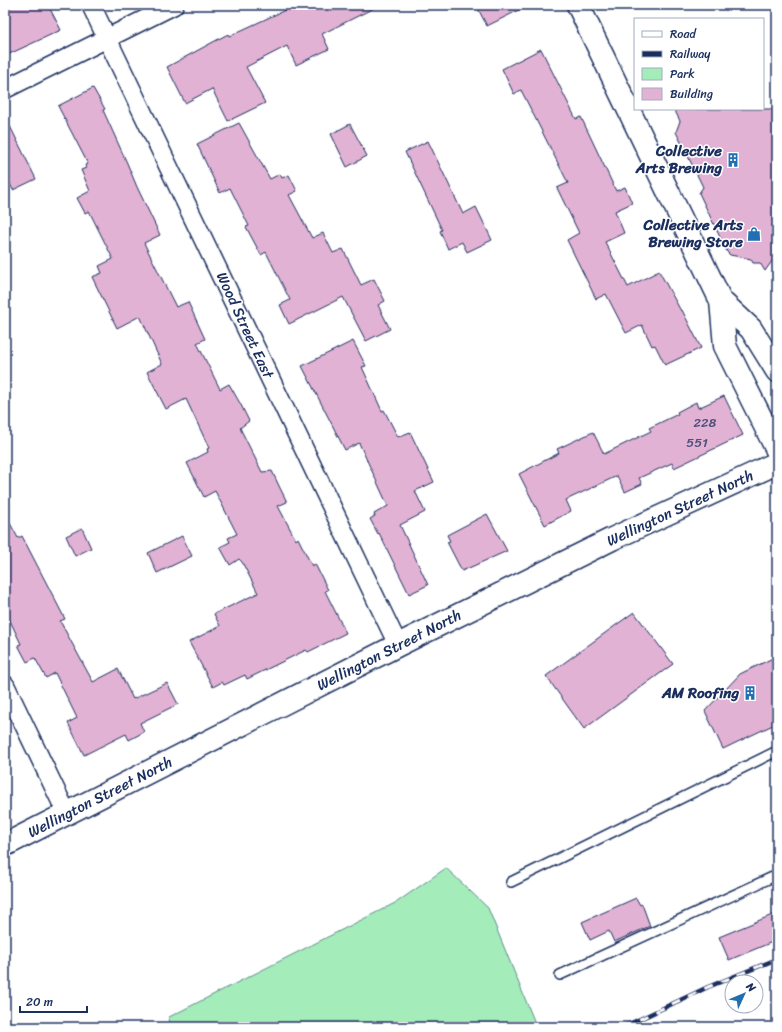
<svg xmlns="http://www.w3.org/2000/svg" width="782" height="1032" font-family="Sriracha,sans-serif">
<rect width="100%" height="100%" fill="#fff"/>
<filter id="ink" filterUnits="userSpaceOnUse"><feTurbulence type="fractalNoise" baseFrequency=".025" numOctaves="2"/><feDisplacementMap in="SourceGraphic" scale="8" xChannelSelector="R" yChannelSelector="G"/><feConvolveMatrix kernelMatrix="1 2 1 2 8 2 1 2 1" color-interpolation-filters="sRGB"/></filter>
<g filter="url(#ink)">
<path fill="#a4ecba" stroke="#608e8c" d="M 446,868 L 488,908 L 535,1023 L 529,1027 L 170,1027 L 169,1017 L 397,902 Z"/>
<g fill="#e2b2d4" stroke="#1b2f5e">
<path d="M 5,5 L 48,5 L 61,30 L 5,56 Z"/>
<path d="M 296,5 L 380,5 L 322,34 L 329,49 L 296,65 L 287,46 L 246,67 L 265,103 L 228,121 L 212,89 L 185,103 L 167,67 L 228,34 L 229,36 Z"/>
<path d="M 476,5 L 529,5 L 487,26 Z"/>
<path d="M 541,49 L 576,119 L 581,117 L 616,191 L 625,187 L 632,203 L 615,211 L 624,233 L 605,242 L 628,287 L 659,271 L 681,311 L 682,310 L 701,348 L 665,365 L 655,345 L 652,346 L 642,325 L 626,333 L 606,294 L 596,299 L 567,240 L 579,233 L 557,188 L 568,183 L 521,90 L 514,94 L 502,69 Z"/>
<path d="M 93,88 L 105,109 L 103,110 L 127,163 L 137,187 L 160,235 L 144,243 L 176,307 L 188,302 L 205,339 L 197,343 L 220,389 L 229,384 L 241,405 L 249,421 L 240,428 L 262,472 L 272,471 L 280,488 L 287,502 L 278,506 L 296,540 L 298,538 L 312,566 L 315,564 L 328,590 L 325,591 L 346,633 L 308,652 L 306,650 L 247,679 L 245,675 L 224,685 L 222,682 L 213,687 L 189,642 L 220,626 L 214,614 L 258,593 L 242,562 L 239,559 L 230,565 L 220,547 L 230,542 L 228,538 L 237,534 L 215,491 L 204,497 L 187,463 L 208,452 L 207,449 L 209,448 L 186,399 L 166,409 L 147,372 L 162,364 L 140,316 L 117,328 L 92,277 L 102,273 L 99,266 L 113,259 L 89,211 L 85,213 L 77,198 L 90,191 L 81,170 L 86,168 L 85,165 L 88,164 L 58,106 Z"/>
<path d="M 674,109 L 777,109 L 777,254 L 765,271 L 760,263 L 753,263 L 751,259 L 730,255 L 727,252 L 699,193 L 703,187 L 676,132 L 680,121 Z"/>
<path d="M 5,116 L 36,179 L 13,190 L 5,174 Z"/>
<path d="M 239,123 L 270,179 L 280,174 L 282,178 L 289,175 L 297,191 L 289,195 L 312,238 L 323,233 L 333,253 L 343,249 L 361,285 L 374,279 L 385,301 L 378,305 L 390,329 L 366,341 L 343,297 L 289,324 L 280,305 L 290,300 L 266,252 L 261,255 L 246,227 L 249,226 L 230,188 L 220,193 L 197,144 Z"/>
<path d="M 350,124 L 367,156 L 347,167 L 331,134 Z"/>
<path d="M 428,141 L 463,214 L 476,207 L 492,240 L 467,252 L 462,242 L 448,249 L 440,231 L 442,230 L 405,152 Z"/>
<path d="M 353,341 L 366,366 L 362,367 L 382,411 L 384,410 L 398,437 L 410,432 L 434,482 L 415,491 L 425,512 L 400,525 L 428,585 L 409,594 L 379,533 L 378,534 L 370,519 L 375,516 L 374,514 L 388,506 L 359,443 L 345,450 L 302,366 Z"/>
<path d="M 724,396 L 743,435 L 674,468 L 672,463 L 639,478 L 642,484 L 625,492 L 617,476 L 566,500 L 571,511 L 545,525 L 519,474 L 559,453 L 557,449 L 593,432 L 604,454 L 651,431 L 649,428 L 678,414 L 677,412 L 696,402 L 698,408 Z"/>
<path d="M 5,514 L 18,538 L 22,536 L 65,619 L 60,621 L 93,682 L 118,669 L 133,699 L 167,683 L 178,704 L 140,723 L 144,732 L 129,740 L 126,734 L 84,755 L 68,723 L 77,718 L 55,673 L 46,678 L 35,658 L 27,662 L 18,645 L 21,644 L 5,610 Z"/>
<path d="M 487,514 L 507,551 L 462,571 L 447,542 L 450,541 L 447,535 Z"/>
<path d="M 82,528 L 91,548 L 75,556 L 66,536 Z"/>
<path d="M 182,536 L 192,556 L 157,573 L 148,553 Z"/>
<path d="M 634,612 L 673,664 L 584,729 L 546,676 Z"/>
<path d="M 777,656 L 777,723 L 723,749 L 705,711 L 740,674 Z"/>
<path d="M 636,898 L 640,905 L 642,904 L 650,926 L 614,942 L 609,931 L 590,940 L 582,922 Z"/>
<path d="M 777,913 L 777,940 L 729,960 L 719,937 Z"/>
</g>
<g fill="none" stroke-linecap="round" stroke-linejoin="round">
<defs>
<g id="service">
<path d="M 511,882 L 777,751"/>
<path d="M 560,975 L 777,875"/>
</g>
<g id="minor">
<path d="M 91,5 L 398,645"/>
<path d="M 5,89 L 174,5"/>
<path d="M 5,685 L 67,814"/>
</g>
<g id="secondary">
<path d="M 578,5 L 721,301 L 725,346 L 777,450"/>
<path d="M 721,301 L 751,329 L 777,371"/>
<path d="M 5,845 L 398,645 L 612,539 L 777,463"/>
</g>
</defs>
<use href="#service" stroke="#1b2f5e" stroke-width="12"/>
<use href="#minor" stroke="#1b2f5e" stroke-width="21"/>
<use href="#secondary" stroke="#1b2f5e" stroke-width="25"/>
<use href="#service" stroke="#fff" stroke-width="9"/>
<use href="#minor" stroke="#fff" stroke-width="18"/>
<use href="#secondary" stroke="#fff" stroke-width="22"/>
<defs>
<path id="rail" d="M 623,1027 L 708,987 L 777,959"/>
</defs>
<use href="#rail" stroke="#1b2f5e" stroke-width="4.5"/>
<use href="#rail" stroke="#fff" stroke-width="3" stroke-dasharray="9" stroke-linecap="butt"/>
</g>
</g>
<defs>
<symbol id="building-bare" viewBox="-9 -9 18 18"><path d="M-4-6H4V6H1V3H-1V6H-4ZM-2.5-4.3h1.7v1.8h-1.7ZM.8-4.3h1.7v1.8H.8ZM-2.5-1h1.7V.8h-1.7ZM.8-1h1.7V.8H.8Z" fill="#1f6fb2" stroke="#fff" stroke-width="2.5" paint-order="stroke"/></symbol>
<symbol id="shop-bare" viewBox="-9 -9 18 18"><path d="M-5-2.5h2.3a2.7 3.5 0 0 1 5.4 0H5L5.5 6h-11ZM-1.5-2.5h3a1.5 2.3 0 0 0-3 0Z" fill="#1f6fb2" stroke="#fff" stroke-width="2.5" paint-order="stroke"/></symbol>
</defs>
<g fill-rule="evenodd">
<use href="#building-bare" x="723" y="150" width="20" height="20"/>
<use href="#shop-bare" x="744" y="224" width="20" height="20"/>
<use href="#building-bare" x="740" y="683" width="20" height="20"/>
</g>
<g text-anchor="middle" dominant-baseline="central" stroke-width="3" stroke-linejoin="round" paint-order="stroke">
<g font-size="13" fill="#4d507c">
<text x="705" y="422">228</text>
<text x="697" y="442">551</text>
</g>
<g font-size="15" font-weight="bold" fill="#1b2f5e" stroke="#fff" text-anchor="end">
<text x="722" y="151">Collective<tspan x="722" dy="17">Arts Brewing</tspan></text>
<text x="743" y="225">Collective Arts<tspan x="743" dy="17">Brewing Store</tspan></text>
<text x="739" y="693">AM Roofing</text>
</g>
<g font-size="15" fill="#1b2f5e" stroke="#fff">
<text transform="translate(245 325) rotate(65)">Wood Street East</text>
<text transform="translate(680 508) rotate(-25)">Wellington Street North</text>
<text transform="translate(389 650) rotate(-27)">Wellington Street North</text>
<text transform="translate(100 797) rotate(-27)">Wellington Street North</text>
</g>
</g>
<rect width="782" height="1032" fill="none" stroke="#fff" stroke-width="20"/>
<rect x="10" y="10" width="762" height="1012" fill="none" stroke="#1b2f5e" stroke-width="1.5" filter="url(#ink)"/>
<rect x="634" y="18" width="130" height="92" fill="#ffffff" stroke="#a4acbf"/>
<rect x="642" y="31" width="20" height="6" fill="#ffffff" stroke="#a4acbf"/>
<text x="670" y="38" font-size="12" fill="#1b2f5e">Road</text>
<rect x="642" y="51" width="20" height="6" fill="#1b2f5e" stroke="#a4acbf"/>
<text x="670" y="58" font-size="12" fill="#1b2f5e">Railway</text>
<rect x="642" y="68" width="20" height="12" fill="#a4ecba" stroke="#a4acbf"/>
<text x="670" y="78" font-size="12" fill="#1b2f5e">Park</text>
<rect x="642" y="88" width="20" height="12" fill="#e2b2d4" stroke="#a4acbf"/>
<text x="670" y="98" font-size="12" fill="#1b2f5e">Building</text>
<g transform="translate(744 994) rotate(46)"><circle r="19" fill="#ffffff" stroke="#a4acbf"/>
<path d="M0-3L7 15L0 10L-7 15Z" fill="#1f6fb2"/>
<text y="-6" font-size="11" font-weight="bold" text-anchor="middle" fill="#1b2f5e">N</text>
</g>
<path d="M20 1006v6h67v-6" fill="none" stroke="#1b2f5e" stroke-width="2"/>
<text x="26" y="1006" font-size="12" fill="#1b2f5e" stroke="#ffffff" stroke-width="3" paint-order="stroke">20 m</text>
</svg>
